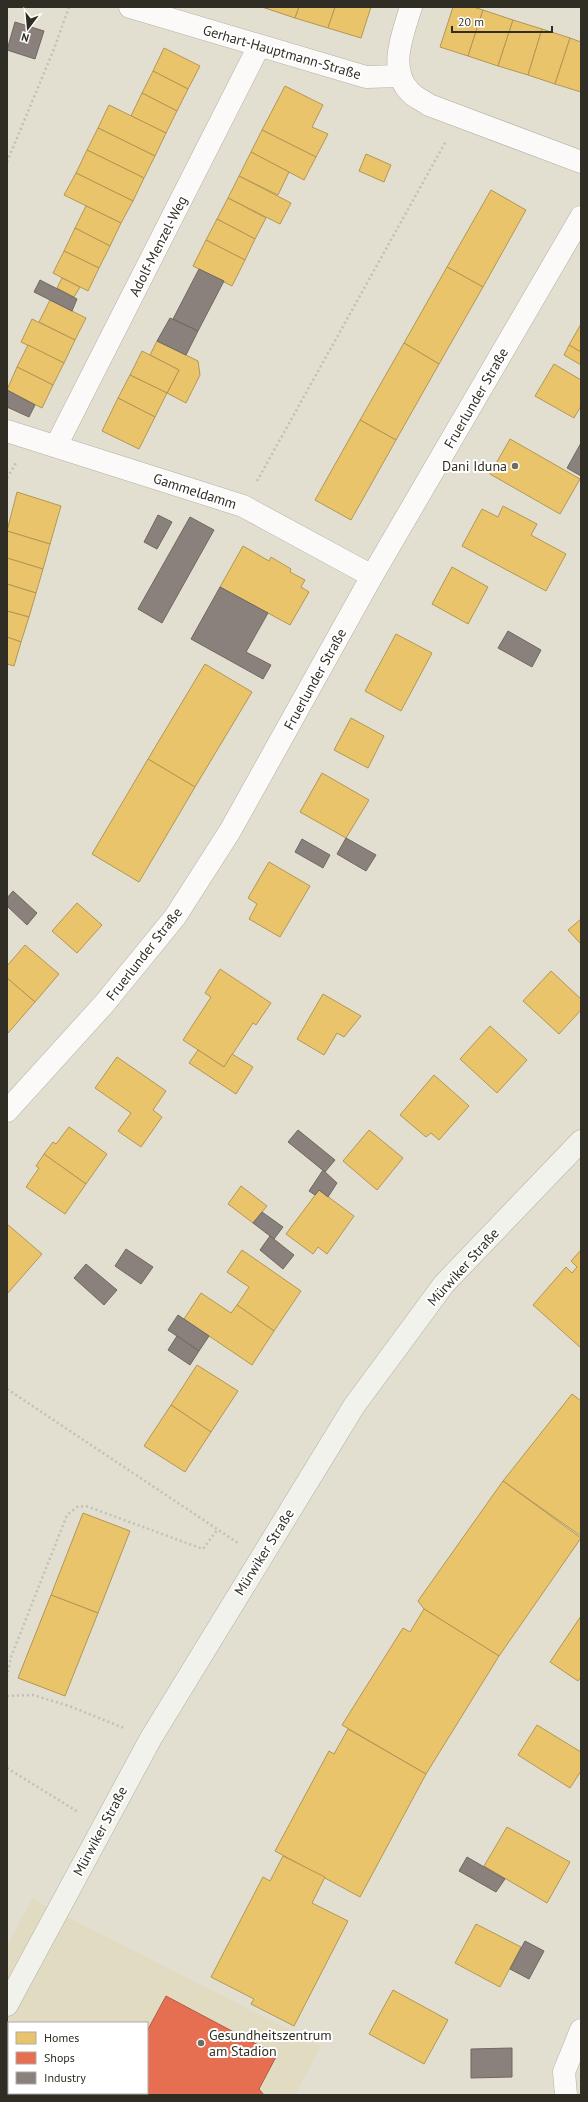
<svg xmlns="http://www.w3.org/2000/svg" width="588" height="2102" font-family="'PT Sans',sans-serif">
<rect width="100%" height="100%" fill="#e2ded0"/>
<path fill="#e1dbc2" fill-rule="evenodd" d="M 32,1899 L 321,2046 L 295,2095 L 7,2095 L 7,1947 ZM 9,2023 L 147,2023 L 147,2093 L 9,2093 Z"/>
<g fill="#e9c46a" stroke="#b29755">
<path d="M 262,7 L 299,7 L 295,18 Z"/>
<path d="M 299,7 L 335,7 L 328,28 L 295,18 Z"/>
<path d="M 335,7 L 371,7 L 361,38 L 328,28 Z"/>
<path d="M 453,7 L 473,7 L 483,10 L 468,56 L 440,47 Z"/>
<path d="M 483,10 L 513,20 L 498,66 L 468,56 Z"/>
<path d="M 513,20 L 542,29 L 528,75 L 498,66 Z"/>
<path d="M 542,29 L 570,38 L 555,84 L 528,75 Z"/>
<path d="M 570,38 L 581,42 L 581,92 L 555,84 Z"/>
<path d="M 164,48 L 200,66 L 188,89 L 153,71 Z"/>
<path d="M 153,71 L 188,89 L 177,111 L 142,93 Z"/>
<path d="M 285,86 L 323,105 L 312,127 L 328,134 L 316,157 L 262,130 Z"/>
<path d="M 142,93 L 177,111 L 166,133 L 131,116 Z"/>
<path d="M 109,105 L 166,133 L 155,156 L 98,128 Z"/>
<path d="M 98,128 L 155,156 L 144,178 L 87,150 Z"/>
<path d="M 262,130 L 316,157 L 304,180 L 251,152 Z"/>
<path d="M 87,150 L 144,178 L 133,201 L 76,173 Z"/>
<path d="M 251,152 L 289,172 L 278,195 L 239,176 Z"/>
<path d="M 366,154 L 391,165 L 384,182 L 359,171 Z"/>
<path d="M 76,173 L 133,201 L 121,223 L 64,195 Z"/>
<path d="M 239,176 L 291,203 L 280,224 L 228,198 Z"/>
<path d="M 491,190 L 526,210 L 483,287 L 447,267 Z"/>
<path d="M 228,198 L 266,218 L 255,239 L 217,219 Z"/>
<path d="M 86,206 L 121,223 L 110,246 L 75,228 Z"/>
<path d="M 217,219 L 255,239 L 245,260 L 206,240 Z"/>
<path d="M 75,228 L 110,246 L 99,268 L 64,251 Z"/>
<path d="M 206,240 L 245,260 L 232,286 L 193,266 Z"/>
<path d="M 64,251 L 99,268 L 88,291 L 53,273 Z"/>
<path d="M 447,267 L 483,287 L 439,364 L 404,343 Z"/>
<path d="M 62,278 L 80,287 L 74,297 L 57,288 Z"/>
<path d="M 50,300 L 86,318 L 75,340 L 39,322 Z"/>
<path d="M 32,319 L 75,340 L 64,363 L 21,342 Z"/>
<path d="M 581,324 L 581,352 L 569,345 Z"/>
<path d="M 157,341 L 198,361 L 200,375 L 186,403 L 167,393 L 179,370 L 150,355 Z"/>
<path d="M 404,343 L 439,364 L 396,440 L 360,420 Z"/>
<path d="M 28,345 L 64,363 L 53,385 L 17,367 Z"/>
<path d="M 569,345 L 581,352 L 581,365 L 564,355 Z"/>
<path d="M 142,351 L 179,370 L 167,393 L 130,375 Z"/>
<path d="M 554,364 L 581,380 L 581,406 L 574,418 L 535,396 Z"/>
<path d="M 17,367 L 53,385 L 42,408 L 7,390 Z"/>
<path d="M 130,375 L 167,393 L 155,417 L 118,398 Z"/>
<path d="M 118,398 L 155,417 L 139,449 L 102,431 Z"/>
<path d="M 360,420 L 396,440 L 351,520 L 315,500 Z"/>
<path d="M 510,439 L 580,479 L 560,514 L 490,474 Z"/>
<path d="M 17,492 L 61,506 L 50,544 L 7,531 Z"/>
<path d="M 503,506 L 537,524 L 531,535 L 566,554 L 546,591 L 462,546 L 482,509 L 498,517 Z"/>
<path d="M 7,531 L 50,544 L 43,569 L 7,558 Z"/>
<path d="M 243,546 L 269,561 L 271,557 L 291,569 L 290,572 L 305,580 L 301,587 L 309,592 L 290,625 L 220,587 Z"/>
<path d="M 7,558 L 43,569 L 36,593 L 7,584 Z"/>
<path d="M 452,567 L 488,587 L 468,624 L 432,604 Z"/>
<path d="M 7,584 L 36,593 L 29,617 L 7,611 Z"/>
<path d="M 7,611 L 29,617 L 21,642 L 7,637 Z"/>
<path d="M 396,634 L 432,653 L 401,711 L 365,691 Z"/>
<path d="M 7,637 L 21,642 L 14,666 L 7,664 Z"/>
<path d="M 205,664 L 252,692 L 195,787 L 148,759 Z"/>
<path d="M 351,718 L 384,736 L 368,768 L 334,750 Z"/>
<path d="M 148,759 L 195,787 L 139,882 L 92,854 Z"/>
<path d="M 322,773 L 369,800 L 346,838 L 300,812 Z"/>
<path d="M 269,862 L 310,886 L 280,937 L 249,919 L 257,904 L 248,898 Z"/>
<path d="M 77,903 L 102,925 L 77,953 L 52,931 Z"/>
<path d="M 581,919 L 581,944 L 568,930 Z"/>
<path d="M 25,945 L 59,974 L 35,1002 L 7,978 L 7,966 Z"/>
<path d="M 220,969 L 271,1003 L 256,1025 L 253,1023 L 224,1067 L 183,1040 L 211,997 L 205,993 Z"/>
<path d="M 551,971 L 581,999 L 581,1010 L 559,1034 L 523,1001 Z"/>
<path d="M 7,978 L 35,1002 L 8,1033 L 7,1033 Z"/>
<path d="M 323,994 L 361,1016 L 344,1037 L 337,1033 L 324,1055 L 297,1039 Z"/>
<path d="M 490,1026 L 527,1060 L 497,1093 L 460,1059 Z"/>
<path d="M 198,1050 L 224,1067 L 232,1054 L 253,1067 L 236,1094 L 189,1063 Z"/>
<path d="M 117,1057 L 166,1091 L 153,1110 L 162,1117 L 141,1147 L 118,1131 L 131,1113 L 95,1088 Z"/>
<path d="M 434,1075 L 469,1106 L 439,1140 L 431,1133 L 426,1137 L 400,1115 Z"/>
<path d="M 69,1127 L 107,1154 L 86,1184 L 44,1154 L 53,1142 L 56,1144 Z"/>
<path d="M 369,1130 L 403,1158 L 377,1190 L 343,1161 Z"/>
<path d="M 44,1154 L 86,1184 L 65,1214 L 26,1187 L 39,1168 L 36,1166 Z"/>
<path d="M 241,1186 L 267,1206 L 253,1223 L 228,1204 Z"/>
<path d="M 319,1190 L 354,1216 L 327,1254 L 318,1247 L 313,1254 L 286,1234 Z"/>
<path d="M 7,1224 L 42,1254 L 7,1294 Z"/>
<path d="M 242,1250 L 301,1291 L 274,1331 L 237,1305 L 249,1287 L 227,1272 Z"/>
<path d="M 581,1250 L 581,1348 L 533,1305 L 566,1267 L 572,1273 L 577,1267 L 571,1261 Z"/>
<path d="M 201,1293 L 231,1313 L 237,1305 L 274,1331 L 252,1365 L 184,1319 Z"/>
<path d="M 197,1365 L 238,1391 L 211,1432 L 171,1405 Z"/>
<path d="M 572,1394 L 581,1401 L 581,1536 L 503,1481 Z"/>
<path d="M 171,1405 L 211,1432 L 185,1472 L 144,1446 Z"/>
<path d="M 503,1481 L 581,1538 L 499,1656 L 424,1609 L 418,1601 Z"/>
<path d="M 83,1513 L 130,1531 L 98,1613 L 51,1595 Z"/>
<path d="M 51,1595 L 98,1613 L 65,1696 L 18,1678 Z"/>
<path d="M 424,1609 L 499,1656 L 426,1774 L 342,1725 L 403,1628 L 410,1632 Z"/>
<path d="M 581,1616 L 581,1677 L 578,1681 L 550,1662 Z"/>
<path d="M 537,1725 L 581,1752 L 581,1771 L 570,1788 L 518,1755 Z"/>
<path d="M 348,1729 L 426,1774 L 360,1897 L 275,1851 L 329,1751 L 334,1754 Z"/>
<path d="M 507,1827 L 570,1862 L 547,1903 L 484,1866 Z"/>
<path d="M 283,1856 L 325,1877 L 312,1903 L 348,1921 L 294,2026 L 251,2004 L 254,1999 L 211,1977 L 263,1877 L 270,1881 Z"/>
<path d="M 476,1924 L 521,1947 L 500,1987 L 455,1963 Z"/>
<path d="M 393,1990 L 448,2020 L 424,2064 L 369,2034 Z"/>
</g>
<path fill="#e76f51" stroke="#b05c44" d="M 166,1996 L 277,2055 L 259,2089 L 264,2095 L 114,2095 L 115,2093 L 147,2093 L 147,2031 Z"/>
<g fill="#8a817c" stroke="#6f6862">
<path d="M 15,22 L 44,31 L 35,59 L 7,50 Z"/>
<path d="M 199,269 L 224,281 L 198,331 L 173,319 Z"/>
<path d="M 40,280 L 77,299 L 72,311 L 34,292 Z"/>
<path d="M 170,318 L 198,331 L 186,355 L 157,341 Z"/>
<path d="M 7,390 L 35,405 L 29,417 L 7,407 Z"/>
<path d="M 581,443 L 581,476 L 567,468 Z"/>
<path d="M 158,515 L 172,522 L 157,549 L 144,542 Z"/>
<path d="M 190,517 L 214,530 L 162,623 L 138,609 Z"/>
<path d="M 220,587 L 268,613 L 246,652 L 271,665 L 263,679 L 191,639 Z"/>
<path d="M 508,631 L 541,650 L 532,667 L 498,648 Z"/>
<path d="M 346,838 L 376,855 L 366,871 L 337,854 Z"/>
<path d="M 302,839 L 330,855 L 323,868 L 295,852 Z"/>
<path d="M 13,891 L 37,913 L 27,925 L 7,906 L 7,898 Z"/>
<path d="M 298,1130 L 335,1160 L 325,1172 L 288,1142 Z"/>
<path d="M 323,1170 L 337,1183 L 328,1197 L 319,1190 L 315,1195 L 309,1191 Z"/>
<path d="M 262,1212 L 283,1227 L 274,1239 L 253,1223 Z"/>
<path d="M 270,1236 L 294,1255 L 283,1269 L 260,1250 Z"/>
<path d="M 126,1249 L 153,1267 L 141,1284 L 115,1266 Z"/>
<path d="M 86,1264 L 117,1290 L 104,1305 L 74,1278 Z"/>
<path d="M 178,1315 L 209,1336 L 199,1351 L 168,1330 Z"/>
<path d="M 177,1336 L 199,1351 L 190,1365 L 168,1350 Z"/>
<path d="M 467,1857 L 505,1879 L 496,1892 L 459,1871 Z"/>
<path d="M 525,1941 L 544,1951 L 529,1979 L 510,1969 Z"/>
<path d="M 512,2048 L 512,2077 L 471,2078 L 471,2049 Z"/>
</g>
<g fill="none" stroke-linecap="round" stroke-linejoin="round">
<defs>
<g id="minor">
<path d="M 130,7 L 366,77 L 400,76"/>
<path d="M 411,7 C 403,34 387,70 411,93 C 416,98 424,101 429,105 L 581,162"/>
<path d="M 7,431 L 243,506 L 372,576"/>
<path d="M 56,446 L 259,46"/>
<path d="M 7,1111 L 104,1004 L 175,917 L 230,831 L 372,576 L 581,217"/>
<path d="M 566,2095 L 564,2072 L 581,2030"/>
</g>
<path id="secondary" d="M 7,2005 L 151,1738 L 354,1406 L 444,1284 L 581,1141"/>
</defs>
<use href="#minor" stroke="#b3b0a5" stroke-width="23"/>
<use href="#secondary" stroke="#b3b0a5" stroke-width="23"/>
<g stroke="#c0bfba" stroke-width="2.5" stroke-dasharray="2 3" stroke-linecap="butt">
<path d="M 7,162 L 54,49 L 69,7"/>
<path d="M 7,478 L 16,463"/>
<path d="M 257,481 L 446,141"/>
<path d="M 7,1389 L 238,1543"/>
<path d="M 7,1677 L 11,1657 L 67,1515 L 77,1507 L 86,1506 L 203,1549 L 217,1530"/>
<path d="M 7,1696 L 33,1695 L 69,1706 L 124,1728"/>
<path d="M 7,1768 L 78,1812"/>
</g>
<use href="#minor" stroke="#fbfaf8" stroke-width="22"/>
<use href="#secondary" stroke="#f1f2ec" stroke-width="22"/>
</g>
<g fill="#6e6c60" stroke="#fff" stroke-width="1.5">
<circle cx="515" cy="466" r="4"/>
<circle cx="201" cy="2043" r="4"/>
</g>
<g text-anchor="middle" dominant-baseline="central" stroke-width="4" stroke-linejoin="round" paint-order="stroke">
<g font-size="14" fill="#302e24" stroke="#fff">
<text transform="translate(282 52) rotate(16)">Gerhart-Hauptmann-Straße</text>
<text transform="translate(158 246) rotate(-63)">Adolf-Menzel-Weg</text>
<text transform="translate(476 398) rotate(-60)">Fruerlunder Straße</text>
<text transform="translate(195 491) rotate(18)">Gammeldamm</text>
<text transform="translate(315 679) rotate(-61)">Fruerlunder Straße</text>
<text transform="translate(144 954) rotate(-52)">Fruerlunder Straße</text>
<text transform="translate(463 1267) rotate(-48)">Mürwiker Straße</text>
<text transform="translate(264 1552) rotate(-58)">Mürwiker Straße</text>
<text transform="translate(100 1831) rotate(-62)">Mürwiker Straße</text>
</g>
<g font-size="14" fill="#302e24" stroke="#fff" text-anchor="end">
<text x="507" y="466">Dani Iduna</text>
<text x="209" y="2035" text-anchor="start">Gesundheitszentrum<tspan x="209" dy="16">am Stadion</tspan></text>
</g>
</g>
<rect width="588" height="2102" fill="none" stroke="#302e24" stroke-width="16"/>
<rect x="8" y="2022" width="140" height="72" fill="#ffffff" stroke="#acaba7"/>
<rect x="16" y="2032" width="20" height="12" fill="#e9c46a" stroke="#acaba7"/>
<text x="44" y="2042" font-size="12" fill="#302e24">Homes</text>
<rect x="16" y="2052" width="20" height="12" fill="#e76f51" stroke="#acaba7"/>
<text x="44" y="2062" font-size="12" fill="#302e24">Shops</text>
<rect x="16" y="2072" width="20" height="12" fill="#8a817c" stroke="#acaba7"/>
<text x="44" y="2082" font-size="12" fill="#302e24">Industry</text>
<g transform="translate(28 28) rotate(196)" stroke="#ffffff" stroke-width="3" paint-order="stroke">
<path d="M0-3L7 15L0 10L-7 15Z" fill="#302e24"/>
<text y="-6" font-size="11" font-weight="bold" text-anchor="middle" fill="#302e24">N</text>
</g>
<path d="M452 26v6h100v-6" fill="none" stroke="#302e24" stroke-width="2"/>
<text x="458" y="26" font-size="12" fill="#302e24" stroke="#ffffff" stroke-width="3" paint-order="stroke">20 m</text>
</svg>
